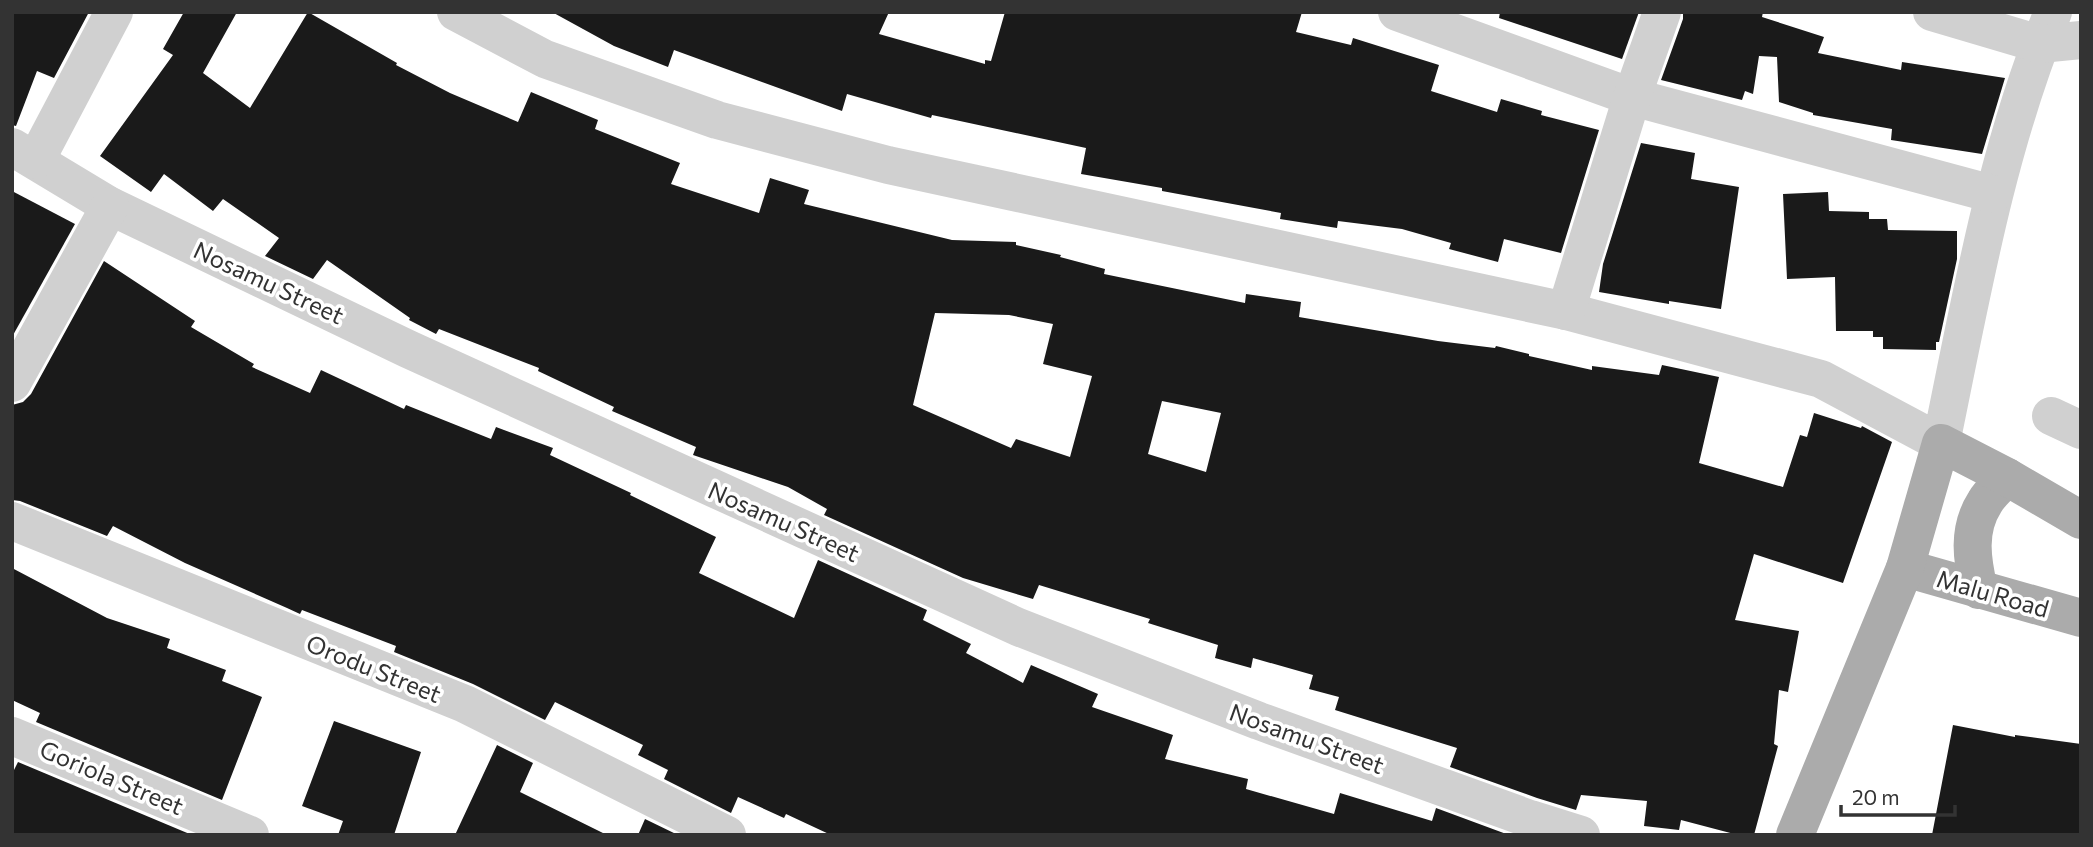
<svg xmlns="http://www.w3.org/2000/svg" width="2093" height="847" font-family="Commissioner,sans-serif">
<rect width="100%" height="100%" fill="#fff"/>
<g fill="#1a1a1a" fill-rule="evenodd">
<path d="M 12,12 L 89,12 L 54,78 L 37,71 L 16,126 L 12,125 Z"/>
<path d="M 184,12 L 237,12 L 203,73 L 250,108 L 308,12 L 397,63 L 396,65 L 450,93 L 518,122 L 531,92 L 598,120 L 595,129 L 680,163 L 671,184 L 759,213 L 770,178 L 809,190 L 804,204 L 952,240 L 1016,242 L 1016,245 L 1061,255 L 1060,257 L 1105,269 L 1104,274 L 1245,303 L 1246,294 L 1301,302 L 1299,317 L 1438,341 L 1495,348 L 1496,346 L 1529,354 L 1529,356 L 1592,370 L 1592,366 L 1659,375 L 1662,365 L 1719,377 L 1699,463 L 1783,487 L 1800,435 L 1807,437 L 1814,413 L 1861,428 L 1862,426 L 1892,442 L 1843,583 L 1754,554 L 1735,620 L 1799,631 L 1788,692 L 1779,690 L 1774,744 L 1778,746 L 1754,835 L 1738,835 L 1681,820 L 1679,830 L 1644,826 L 1647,801 L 1581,795 L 1576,810 L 1537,798 L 1450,767 L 1457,748 L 1335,710 L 1339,697 L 1309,689 L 1313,675 L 1253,658 L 1251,668 L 1215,658 L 1218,645 L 1148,623 L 1150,619 L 1039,585 L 1033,599 L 963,578 L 824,515 L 827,509 L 788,487 L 693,455 L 696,447 L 612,411 L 614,407 L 538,371 L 539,368 L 439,329 L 436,334 L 409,320 L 410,318 L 327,260 L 313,279 L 265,256 L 279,238 L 223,199 L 213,211 L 164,174 L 151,192 L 100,156 L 173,55 L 163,49 ZM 935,313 L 1009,315 L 1053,324 L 1043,364 L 1092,376 L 1070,457 L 1016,439 L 1011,448 L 913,405 ZM 1162,401 L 1221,413 L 1206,472 L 1148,454 Z"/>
<path d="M 552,12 L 889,12 L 879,34 L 985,64 L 985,60 L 991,61 L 1005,12 L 1302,12 L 1296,32 L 1351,45 L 1353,38 L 1439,65 L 1431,91 L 1497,112 L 1501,99 L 1542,111 L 1541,115 L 1599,130 L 1561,253 L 1504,239 L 1498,262 L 1449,249 L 1451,243 L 1402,229 L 1338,221 L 1337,228 L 1280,219 L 1281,213 L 1162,191 L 1162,188 L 1081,174 L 1086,148 L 932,115 L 931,118 L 847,94 L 842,111 L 674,50 L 668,67 L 614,46 Z"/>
<path d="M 1500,12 L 1639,12 L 1622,59 L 1499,18 Z"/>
<path d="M 1683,12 L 1763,12 L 1762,17 L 1824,37 L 1818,53 L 1901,70 L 1902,62 L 2005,78 L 1982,154 L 1891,140 L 1892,129 L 1813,115 L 1813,113 L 1779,102 L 1777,57 L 1759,56 L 1753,94 L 1745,91 L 1742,100 L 1661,80 L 1683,19 Z"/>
<path d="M 1641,143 L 1695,153 L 1691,179 L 1739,187 L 1721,309 L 1669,301 L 1669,304 L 1599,292 L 1603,264 Z"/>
<path d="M 12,191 L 75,224 L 12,337 Z"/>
<path d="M 1828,192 L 1829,211 L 1869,212 L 1869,219 L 1887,219 L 1888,230 L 1957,231 L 1957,259 L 1939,342 L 1936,342 L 1936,350 L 1883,349 L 1883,337 L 1873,337 L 1873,331 L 1836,331 L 1835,277 L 1787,279 L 1783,194 Z"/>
<path d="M 104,261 L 195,321 L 191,327 L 254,364 L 252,367 L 310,393 L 321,370 L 404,409 L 406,405 L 491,439 L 496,427 L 553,448 L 550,455 L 631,493 L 630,495 L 716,537 L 699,573 L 794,618 L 818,560 L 927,610 L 923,620 L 971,644 L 966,653 L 1023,683 L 1031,665 L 1098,694 L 1092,707 L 1173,735 L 1165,759 L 1248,779 L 1246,789 L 1334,814 L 1340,793 L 1432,821 L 1436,808 L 1509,835 L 831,835 L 786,814 L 784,818 L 738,797 L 731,813 L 664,779 L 668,770 L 638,755 L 643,745 L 555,702 L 545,720 L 473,684 L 394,652 L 396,646 L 302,610 L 300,614 L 287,608 L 185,563 L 113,526 L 107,536 L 20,501 L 12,500 L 12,405 L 23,402 L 31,394 Z"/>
<path d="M 12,568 L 107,618 L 170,639 L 167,648 L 226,670 L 222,681 L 262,697 L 222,800 L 36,722 L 40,713 L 12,700 Z"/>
<path d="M 334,721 L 421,752 L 394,835 L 338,835 L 343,821 L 302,806 Z"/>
<path d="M 1953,725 L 2015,737 L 2015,735 L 2081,744 L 2081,835 L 1932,835 Z"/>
<path d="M 497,745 L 533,763 L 520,792 L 607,835 L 455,835 Z"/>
<path d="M 18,762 L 192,835 L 12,835 L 12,774 Z"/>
<path d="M 645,819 L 678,835 L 638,835 Z"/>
</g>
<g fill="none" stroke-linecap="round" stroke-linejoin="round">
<g stroke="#d0d0d0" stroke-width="38">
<path d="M 456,12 L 545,59 L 717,120 L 888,165 L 1566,311 L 1821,379 L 1941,443 C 1971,298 1996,150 2053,12"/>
<path d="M 1397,12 L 1632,97 L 1993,194"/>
<path d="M 1932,12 L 2040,44 L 2081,40"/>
<path d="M 12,147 L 110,206 L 408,349 L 1018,627 L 1259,721 L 1530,819 L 1581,835"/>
<path d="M 36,160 L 114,12"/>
<path d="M 1566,311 L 1632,97 L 1662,12"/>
<path d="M 12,383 L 110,206"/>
<path d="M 2051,416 L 2081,430"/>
<path d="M 12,521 L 465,704 L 727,835"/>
<path d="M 12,736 L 250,835"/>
</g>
<g stroke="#ababab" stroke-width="38">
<path d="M 1905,568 L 2081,618"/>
<path d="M 1979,590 C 1972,560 1967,530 1985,502 C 1990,493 2000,485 2007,477"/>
<path d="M 1795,835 L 1905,568 L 1941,443 L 2007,477 L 2081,520"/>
</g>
</g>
<g text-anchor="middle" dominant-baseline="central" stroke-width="7" stroke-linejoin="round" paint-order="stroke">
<g font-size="24" fill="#333" stroke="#fff">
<text transform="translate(269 282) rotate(25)">Nosamu Street</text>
<text transform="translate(784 521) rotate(24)">Nosamu Street</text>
<text transform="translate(1993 593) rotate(16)">Malu Road</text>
<text transform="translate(374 668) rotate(22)">Orodu Street</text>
<text transform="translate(1307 738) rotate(20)">Nosamu Street</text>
<text transform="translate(112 777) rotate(23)">Goriola Street</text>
</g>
</g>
<rect width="2093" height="847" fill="none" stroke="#333333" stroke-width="28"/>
<path d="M1841 805v10h114v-10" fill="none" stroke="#333333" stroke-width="3.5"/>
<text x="1852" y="805" font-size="21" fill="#333333" stroke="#ffffff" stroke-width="5" paint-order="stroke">20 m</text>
</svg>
